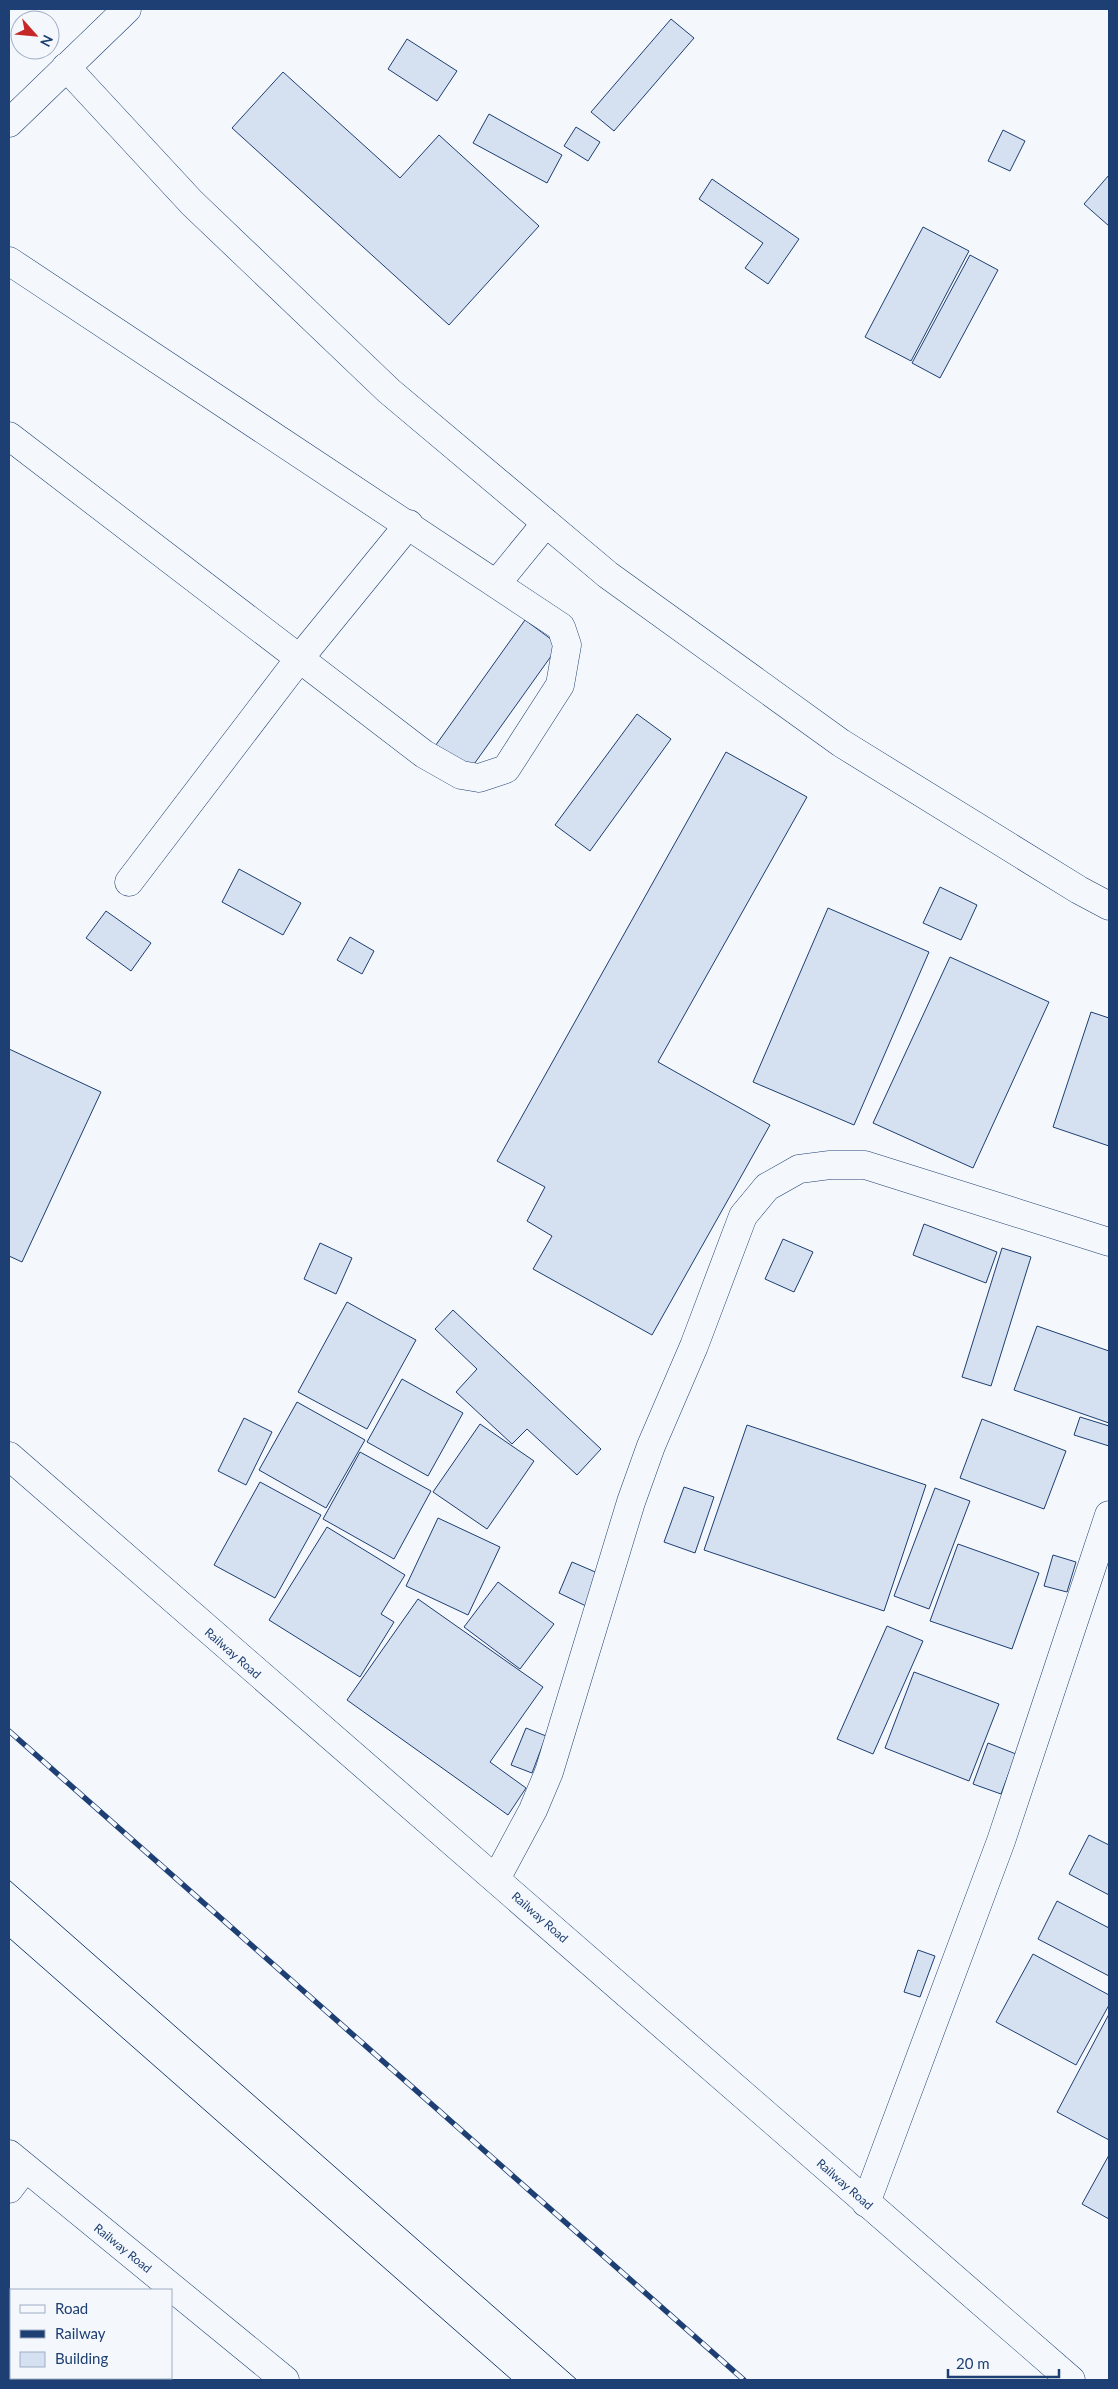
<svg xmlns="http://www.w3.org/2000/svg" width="1118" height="2389" font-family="Lato,sans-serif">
<rect width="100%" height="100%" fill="#f4f7fb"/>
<g fill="#d5e0f0" stroke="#1d3f73">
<path d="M 671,19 L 694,38 L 614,131 L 591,112 Z"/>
<path d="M 407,39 L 457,71 L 437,101 L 388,69 Z"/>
<path d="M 283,72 L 400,178 L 439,135 L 539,226 L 449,325 L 232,128 Z"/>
<path d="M 489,114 L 562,155 L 547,183 L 473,143 Z"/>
<path d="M 576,127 L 600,142 L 588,161 L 564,146 Z"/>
<path d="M 1003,130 L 1025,141 L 1010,171 L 988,161 Z"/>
<path d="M 1109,175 L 1109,226 L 1084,204 Z"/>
<path d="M 712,179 L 799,239 L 768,284 L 745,268 L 763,243 L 699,199 Z"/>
<path d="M 923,227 L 969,251 L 911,361 L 865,337 Z"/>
<path d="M 970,255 L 998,270 L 940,378 L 912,363 Z"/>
<path d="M 525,620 L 559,645 L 467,774 L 433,749 Z"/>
<path d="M 637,714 L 671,739 L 590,851 L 555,825 Z"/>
<path d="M 726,752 L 807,797 L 658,1062 L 770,1125 L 652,1335 L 533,1269 L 552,1236 L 527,1221 L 545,1187 L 497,1161 Z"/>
<path d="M 239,869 L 301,903 L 283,935 L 222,902 Z"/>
<path d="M 940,887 L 977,905 L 961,940 L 923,923 Z"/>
<path d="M 828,908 L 929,952 L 854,1125 L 753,1082 Z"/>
<path d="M 106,911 L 151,943 L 131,971 L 86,938 Z"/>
<path d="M 350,937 L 374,951 L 362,974 L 337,960 Z"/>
<path d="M 950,957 L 1049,1002 L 973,1168 L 873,1123 Z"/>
<path d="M 1091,1012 L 1109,1018 L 1109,1146 L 1053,1127 Z"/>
<path d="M 9,1049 L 101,1092 L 22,1262 L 9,1256 Z"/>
<path d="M 924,1224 L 997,1252 L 986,1283 L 913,1255 Z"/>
<path d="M 783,1239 L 813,1252 L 794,1292 L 765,1279 Z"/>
<path d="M 320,1243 L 352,1258 L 336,1294 L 304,1279 Z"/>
<path d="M 1002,1248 L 1031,1257 L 991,1386 L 962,1377 Z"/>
<path d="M 347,1302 L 416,1340 L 367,1429 L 298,1392 Z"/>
<path d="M 453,1310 L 601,1449 L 577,1475 L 527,1429 L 512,1444 L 456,1392 L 477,1369 L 435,1329 Z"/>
<path d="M 1037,1326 L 1109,1351 L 1109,1423 L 1014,1390 Z"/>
<path d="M 402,1379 L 463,1413 L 428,1476 L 367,1442 Z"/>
<path d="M 297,1402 L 365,1440 L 326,1508 L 259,1470 Z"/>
<path d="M 1080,1417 L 1109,1426 L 1109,1446 L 1074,1435 Z"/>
<path d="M 244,1418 L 272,1432 L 246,1485 L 218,1471 Z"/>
<path d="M 982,1419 L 1066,1451 L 1044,1509 L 960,1478 Z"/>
<path d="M 480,1424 L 534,1461 L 487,1529 L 433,1492 Z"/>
<path d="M 747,1425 L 926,1485 L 884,1611 L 704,1550 Z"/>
<path d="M 360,1452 L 431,1491 L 394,1559 L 323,1519 Z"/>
<path d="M 260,1482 L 321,1515 L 275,1598 L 214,1565 Z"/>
<path d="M 684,1487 L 714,1497 L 695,1553 L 664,1542 Z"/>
<path d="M 935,1488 L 970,1501 L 929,1609 L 894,1596 Z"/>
<path d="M 438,1518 L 500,1547 L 468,1615 L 406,1586 Z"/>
<path d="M 327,1527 L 405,1575 L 381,1614 L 394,1622 L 360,1677 L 269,1620 Z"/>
<path d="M 958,1544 L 1039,1573 L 1012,1649 L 930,1621 Z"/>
<path d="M 1053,1555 L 1076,1562 L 1067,1592 L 1044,1586 Z"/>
<path d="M 572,1562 L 600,1574 L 586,1606 L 559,1593 Z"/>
<path d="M 498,1582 L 554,1624 L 520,1669 L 464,1627 Z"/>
<path d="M 418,1599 L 543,1687 L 490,1762 L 526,1788 L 508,1815 L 347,1700 Z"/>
<path d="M 887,1626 L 923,1641 L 873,1754 L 837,1739 Z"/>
<path d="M 914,1672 L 999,1704 L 969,1781 L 885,1748 Z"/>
<path d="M 526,1728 L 546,1736 L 532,1773 L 511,1765 Z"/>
<path d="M 988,1743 L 1016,1754 L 1001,1794 L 973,1784 Z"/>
<path d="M 1089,1835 L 1109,1845 L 1109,1895 L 1069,1874 Z"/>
<path d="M 1057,1901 L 1109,1928 L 1109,1976 L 1038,1939 Z"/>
<path d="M 918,1950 L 935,1956 L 920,1997 L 904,1992 Z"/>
<path d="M 1033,1954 L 1109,1995 L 1109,2005 L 1076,2065 L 996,2022 Z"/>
<path d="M 1109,2014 L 1109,2140 L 1057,2112 Z"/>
<path d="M 1109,2155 L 1109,2219 L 1082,2204 Z"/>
</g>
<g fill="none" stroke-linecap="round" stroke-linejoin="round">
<defs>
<g id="minor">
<path d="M 66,67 L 192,203 L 389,391 L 608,575 L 841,743 L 1079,890 L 1109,906"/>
<path d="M 9,261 L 561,627 L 567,645 L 560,685 L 506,769 L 479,778 L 461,775 L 424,754 L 9,436"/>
<path d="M 497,583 L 546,523"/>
<path d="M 129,882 L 299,659 L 409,524"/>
<path d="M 9,1456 L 1071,2380"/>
<path d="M 496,1879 L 533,1810 L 549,1772 L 631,1502 L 651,1446 L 694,1346 L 743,1216 L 767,1187 L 799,1169 L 830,1165 L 865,1165 L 1109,1242"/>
<path d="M 9,2154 L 285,2380"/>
<path d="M 9,2189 L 25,2168"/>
<path d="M 866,2203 L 1001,1841 L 1109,1515"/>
</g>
<path id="major" d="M 9,123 L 127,9"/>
</defs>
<use href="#minor" stroke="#1d3f73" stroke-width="29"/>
<use href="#major" stroke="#1d3f73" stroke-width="29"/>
<use href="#minor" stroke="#f4f7fb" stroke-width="28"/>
<use href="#major" stroke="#f4f7fb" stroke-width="28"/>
<g stroke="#1d3f73" stroke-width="1">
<path d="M 9,1880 L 577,2380"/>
<path d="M 9,1938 L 512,2380"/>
</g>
<defs>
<path id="rail" d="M 9,1731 L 744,2380"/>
</defs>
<use href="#rail" stroke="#1d3f73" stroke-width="5.5"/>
<use href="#rail" stroke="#f4f7fb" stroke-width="4" stroke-dasharray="11" stroke-linecap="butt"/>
</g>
<g text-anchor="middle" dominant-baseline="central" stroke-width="4" stroke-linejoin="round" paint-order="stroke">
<g font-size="12" fill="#1d3f73" stroke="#f4f7fb">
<text transform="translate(233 1653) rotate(41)">Railway Road</text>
<text transform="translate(540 1917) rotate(41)">Railway Road</text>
<text transform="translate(845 2184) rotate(41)">Railway Road</text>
<text transform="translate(123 2248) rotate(39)">Railway Road</text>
</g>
</g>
<rect width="1118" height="2389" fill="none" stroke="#1d3f73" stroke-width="20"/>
<rect x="10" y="2289" width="162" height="90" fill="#f4f7fb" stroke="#9eadc5"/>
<rect x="20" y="2305" width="25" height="8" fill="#f4f7fb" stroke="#9eadc5"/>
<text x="55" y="2314" font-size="15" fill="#1d3f73">Road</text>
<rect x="20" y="2330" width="25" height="8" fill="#1d3f73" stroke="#9eadc5"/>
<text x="55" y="2339" font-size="15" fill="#1d3f73">Railway</text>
<rect x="20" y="2352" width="25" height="15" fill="#d5e0f0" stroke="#9eadc5"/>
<text x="55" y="2364" font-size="15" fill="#1d3f73">Building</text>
<g transform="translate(35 35) rotate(117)"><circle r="24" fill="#f4f7fb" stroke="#9eadc5"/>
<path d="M0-4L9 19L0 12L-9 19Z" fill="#c62828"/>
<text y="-8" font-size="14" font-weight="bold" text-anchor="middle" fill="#1d3f73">N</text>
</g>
<path d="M948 2369v8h111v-8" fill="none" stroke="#1d3f73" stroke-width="2.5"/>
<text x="956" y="2369" font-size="15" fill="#1d3f73" stroke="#f4f7fb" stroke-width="4" paint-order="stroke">20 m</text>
</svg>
